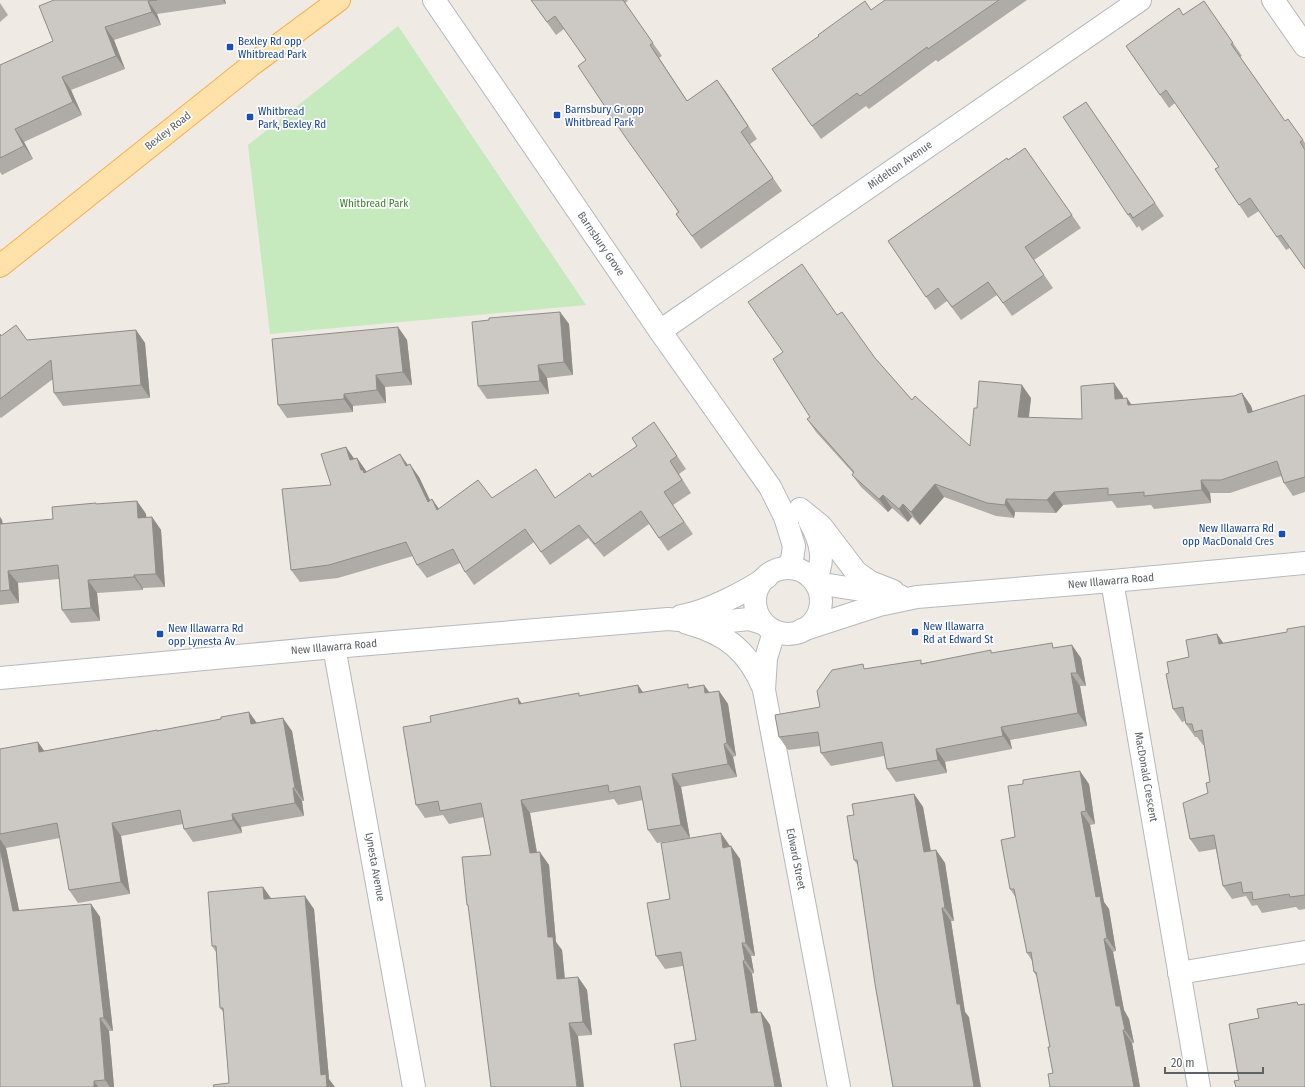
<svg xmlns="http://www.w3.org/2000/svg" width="1305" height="1087" font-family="'Fira Sans Condensed',sans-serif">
<rect width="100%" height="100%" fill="#efebe4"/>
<path fill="#c6e9be" d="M 398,26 L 586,305 L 270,334 L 248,145 Z"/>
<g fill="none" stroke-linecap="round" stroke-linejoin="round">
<defs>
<g id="street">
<path d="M 434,0 L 660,331 L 770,487 L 785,517 L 794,546 L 792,560 L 786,568"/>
<path d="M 1273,0 L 1305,46"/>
<path d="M 660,331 L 1140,0"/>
<path d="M 800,509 L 821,526 L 856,572 L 870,582 L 893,591"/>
<path d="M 810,522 C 820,540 827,561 814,580"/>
<path d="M 1112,581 L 1199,1087"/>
<path d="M 687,623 C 727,634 748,651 764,689"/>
<path d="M 774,632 L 766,658 L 764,690 L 839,1087"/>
<path d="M 334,647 L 414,1087"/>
<path d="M 1179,973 L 1305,952"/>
</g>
<g id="secondary">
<circle cx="788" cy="601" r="33"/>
<path d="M 816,583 L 900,596"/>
<path d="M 681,616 C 706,612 746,592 767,577"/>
<path d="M 802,630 L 879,605 L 917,597 L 1112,581 L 1305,563"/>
<path d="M 0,678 L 334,647 L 668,619 L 711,623 L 749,619 L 762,623"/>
</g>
<path id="primary" d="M 0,266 L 254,63 L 339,0"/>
</defs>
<use href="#street" stroke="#b4b8bc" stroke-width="24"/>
<use href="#secondary" stroke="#b5babf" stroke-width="24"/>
<use href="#primary" stroke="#fbad51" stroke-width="24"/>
<use href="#street" stroke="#fff" stroke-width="22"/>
<use href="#secondary" stroke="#fff" stroke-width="22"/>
<use href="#primary" stroke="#ffe2a9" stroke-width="22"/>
</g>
<g fill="#afaca8">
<path d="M 54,0 L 225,0 L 226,4 L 157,14 L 161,25 L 114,40 L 125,69 L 71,90 L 82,115 L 24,142 L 33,159 L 2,175 L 0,172 L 0,65 L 53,41 Z"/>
<path d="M 531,0 L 627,0 L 628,1 L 625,3 L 662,56 L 659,58 L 687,101 L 717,80 L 757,139 L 750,144 L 782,191 L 701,249 L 676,214 L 678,212 L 586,60 L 564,29 L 556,35 Z"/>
<path d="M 885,0 L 1027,0 L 938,62 L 936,60 L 869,109 L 866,106 L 821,139 L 772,69 L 871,10 Z"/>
<path d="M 1204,1 L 1242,56 L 1240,57 L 1285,121 L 1288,119 L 1305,143 L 1305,269 L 1290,248 L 1286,250 L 1259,211 L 1248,218 L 1215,169 L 1219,167 L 1175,103 L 1169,108 L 1126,46 L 1183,15 Z"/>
<path d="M 0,3 L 8,15 L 0,22 Z"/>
<path d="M 1086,102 L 1164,216 L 1142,231 L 1139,226 L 1137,228 L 1128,215 Z"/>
<path d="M 1025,148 L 1081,228 L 1034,260 L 1053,288 L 1012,316 L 997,295 L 961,320 L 947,301 L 935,310 L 888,241 Z"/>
<path d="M 560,312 L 569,324 L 573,375 L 547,378 L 549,394 L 487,399 L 478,386 L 489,320 Z"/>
<path d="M 837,315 L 912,400 L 970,446 L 977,408 L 1031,398 L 1029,418 L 1082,419 L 1123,396 L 1123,398 L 1132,405 L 1234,396 L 1242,393 L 1251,406 L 1253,412 L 1305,395 L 1305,492 L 1293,496 L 1284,483 L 1281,476 L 1230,493 L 1210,493 L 1211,503 L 1154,509 L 1151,505 L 1117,508 L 1112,501 L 1063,505 L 1056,513 L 1015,512 L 1014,518 L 996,516 L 944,497 L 920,525 L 912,517 L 908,522 L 892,508 L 888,512 L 861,487 L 852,475 L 853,473 L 816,432 L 807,419 L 810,417 L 783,352 Z"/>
<path d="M 398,327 L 407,340 L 412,385 L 385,387 L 386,403 L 353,406 L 353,412 L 287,418 L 278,405 Z"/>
<path d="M 136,330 L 145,343 L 150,398 L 63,406 L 54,393 L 53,379 L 1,418 L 0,417 L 0,334 L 1,336 L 27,340 Z"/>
<path d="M 663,435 L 686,469 L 679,474 L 691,493 L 673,505 L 693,534 L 668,551 L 649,524 L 604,557 L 588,538 L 550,565 L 534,542 L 474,585 L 465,572 L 460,563 L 427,578 L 417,565 L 413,556 L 338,578 L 300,582 L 291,570 L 331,485 L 346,447 L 354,459 L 357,458 L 367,472 L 400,454 L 408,465 L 419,477 L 430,500 L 432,499 L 439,509 L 492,498 L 555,498 Z"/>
<path d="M 137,501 L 146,514 L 146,518 L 152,517 L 161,530 L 165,587 L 143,588 L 143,590 L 97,593 L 100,621 L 71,623 L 62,610 L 59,579 L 18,583 L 19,603 L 0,605 L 0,517 L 2,520 L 3,524 L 53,519 L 97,504 Z"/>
<path d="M 1305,626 L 1305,909 L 1299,910 L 1296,907 L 1262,913 L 1257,905 L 1252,906 L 1246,896 L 1232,899 L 1223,886 L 1216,849 L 1199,852 L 1190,839 L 1208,793 L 1210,782 L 1204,745 L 1203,745 L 1197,737 L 1195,737 L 1186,724 L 1185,721 L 1182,722 L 1173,709 L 1169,673 L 1217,634 L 1223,643 L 1287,632 Z"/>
<path d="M 1056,648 L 1081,658 L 1086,686 L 1080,686 L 1087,726 L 1010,740 L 1012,749 L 945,762 L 947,773 L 896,782 L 887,769 L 884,756 L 831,766 L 821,753 L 820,746 L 788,750 L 779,737 L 820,707 L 867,669 L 923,663 L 993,653 Z"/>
<path d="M 638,685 L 643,693 L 690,687 L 704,685 L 710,693 L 719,691 L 728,704 L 736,756 L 733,757 L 737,777 L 681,787 L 690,838 L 657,843 L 648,830 L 643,800 L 618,805 L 614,799 L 530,813 L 537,852 L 549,865 L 556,942 L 562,950 L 565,978 L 578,977 L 587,990 L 592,1035 L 578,1036 L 467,905 L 491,855 L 484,817 L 449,824 L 443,815 L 425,818 L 416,805 L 431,722 L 518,698 L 521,704 L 580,696 Z"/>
<path d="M 249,712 L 257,723 L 292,731 L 304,801 L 302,801 L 304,816 L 241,827 L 242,833 L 193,842 L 184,829 L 183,824 L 121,836 L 130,894 L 78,903 L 69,890 L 60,838 L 6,848 L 19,911 L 91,904 L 100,917 L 113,1031 L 109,1031 L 114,1087 L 0,1087 L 0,749 L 38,742 L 44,751 L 157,730 L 158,731 L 221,719 Z"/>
<path d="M 1089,784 L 1095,824 L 1090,825 L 1104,902 L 1109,909 L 1116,951 L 1113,952 L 1124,1010 L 1129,1019 L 1134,1043 L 1132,1043 L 1140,1087 L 1050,1087 L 1053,1073 L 1050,1047 L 1037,977 L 1034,972 L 1032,961 L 1027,953 L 1016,898 L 1010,889 L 1015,837 Z"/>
<path d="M 914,794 L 923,807 L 931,851 L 936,850 L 945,863 L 954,921 L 951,921 L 965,1012 L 969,1017 L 854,860 L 854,815 Z"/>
<path d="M 730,846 L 740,859 L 755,956 L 751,956 L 754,973 L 752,974 L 758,1012 L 761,1012 L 770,1025 L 782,1087 L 681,1087 L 696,1040 L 683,966 L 665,969 L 656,956 L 670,899 Z"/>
<path d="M 263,887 L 271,898 L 314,909 L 329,1079 L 229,1083 L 224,1013 L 220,1008 L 216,952 L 212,946 Z"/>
</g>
<g fill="#8f8c88">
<path d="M 223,0 L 225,0 L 226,4 Z"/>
<path d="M 148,1 L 157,14 L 161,25 L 152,12 Z"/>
<path d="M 105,27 L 114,40 L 125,69 L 116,56 Z"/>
<path d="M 650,45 L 659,58 L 696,114 L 687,101 Z"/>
<path d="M 62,77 L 71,90 L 82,115 L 73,102 Z"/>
<path d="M 717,80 L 726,92 L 757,139 L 748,126 Z"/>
<path d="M 15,129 L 24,142 L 33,159 L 24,146 Z"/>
<path d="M 560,312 L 569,324 L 573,375 L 564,362 Z"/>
<path d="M 398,327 L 407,340 L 412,385 L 403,372 Z"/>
<path d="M 136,330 L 145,343 L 150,398 L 141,385 Z"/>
<path d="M 538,365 L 547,378 L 549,394 L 540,381 Z"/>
<path d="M 376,375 L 385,387 L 386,403 L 377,390 Z"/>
<path d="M 1114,383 L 1123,396 L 1124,412 L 1115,399 Z"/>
<path d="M 1022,385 L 1031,398 L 1027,430 L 1018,417 Z"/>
<path d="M 1242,393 L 1251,406 L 1257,426 L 1248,413 Z"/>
<path d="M 344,394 L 353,406 L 353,412 L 344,399 Z"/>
<path d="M 1127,398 L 1136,411 L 1128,405 Z"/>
<path d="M 346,447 L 355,460 L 350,460 Z"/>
<path d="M 400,454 L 409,467 L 406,466 Z"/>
<path d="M 357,458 L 366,471 L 368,477 L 361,470 Z"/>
<path d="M 410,464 L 419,477 L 437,515 L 428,502 Z"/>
<path d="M 1201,480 L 1210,493 L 1211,503 L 1202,490 Z"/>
<path d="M 935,484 L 944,497 L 920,525 L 911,512 Z"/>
<path d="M 1054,492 L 1063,505 L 1056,513 L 1047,500 Z"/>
<path d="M 883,495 L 892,508 L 888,512 L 879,499 Z"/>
<path d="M 432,499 L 441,512 L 437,510 Z"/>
<path d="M 1006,499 L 1015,512 L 1014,518 L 1005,505 Z"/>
<path d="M 137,501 L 146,514 L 148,531 L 138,518 Z"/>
<path d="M 903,504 L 912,517 L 908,522 L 899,509 Z"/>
<path d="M 0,517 L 2,520 L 4,538 L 0,532 Z"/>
<path d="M 152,517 L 161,530 L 165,587 L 156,574 Z"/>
<path d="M 8,571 L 18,583 L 19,603 L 10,590 Z"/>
<path d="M 134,575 L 143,588 L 143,590 L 134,577 Z"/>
<path d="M 88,580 L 97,593 L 100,621 L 91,608 Z"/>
<path d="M 1217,634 L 1226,647 L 1219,644 Z"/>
<path d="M 1072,645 L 1081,658 L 1086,686 L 1077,673 Z"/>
<path d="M 1071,673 L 1080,686 L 1087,726 L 1078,713 Z"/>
<path d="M 638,685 L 647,698 L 639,693 Z"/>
<path d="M 704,685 L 713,698 L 705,693 Z"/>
<path d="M 719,691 L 728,704 L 736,756 L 727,743 Z"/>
<path d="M 518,698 L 527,711 L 519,704 Z"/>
<path d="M 249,712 L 258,725 L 251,724 Z"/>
<path d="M 283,718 L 292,731 L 304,801 L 295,788 Z"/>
<path d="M 1001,727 L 1010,740 L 1012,749 L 1003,736 Z"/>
<path d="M 38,742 L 47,755 L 39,752 Z"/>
<path d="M 724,744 L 733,757 L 737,777 L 728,764 Z"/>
<path d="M 936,749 L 945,762 L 947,773 L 938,760 Z"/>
<path d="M 1080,771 L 1089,784 L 1095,824 L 1086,811 Z"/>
<path d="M 672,774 L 681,787 L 690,838 L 681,825 Z"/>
<path d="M 293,788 L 302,801 L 304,816 L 295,803 Z"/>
<path d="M 914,794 L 923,807 L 933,865 L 924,852 Z"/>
<path d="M 521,800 L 530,813 L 539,865 L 530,853 Z"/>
<path d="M 1081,812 L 1090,825 L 1104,902 L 1109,909 L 1116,951 L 1107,938 L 1096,897 Z"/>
<path d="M 232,814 L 241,827 L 242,833 L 233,820 Z"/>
<path d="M 112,823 L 121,836 L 130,894 L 121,882 Z"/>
<path d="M 721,833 L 730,846 L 723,848 Z"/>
<path d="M 0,839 L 6,848 L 22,924 L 13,911 L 0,848 Z"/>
<path d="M 731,846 L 740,859 L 755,956 L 746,943 Z"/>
<path d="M 936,850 L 945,863 L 954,921 L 945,908 Z"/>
<path d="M 540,852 L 549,865 L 556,942 L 562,950 L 566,992 L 557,979 L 548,937 Z"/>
<path d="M 263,887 L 272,900 L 264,899 Z"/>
<path d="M 305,896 L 314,909 L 329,1079 L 335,1087 L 327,1087 L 321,1075 Z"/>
<path d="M 91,904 L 100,917 L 113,1031 L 104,1018 Z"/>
<path d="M 942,908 L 951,921 L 965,1012 L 969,1017 L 981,1087 L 974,1087 L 957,1004 Z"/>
<path d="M 1104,939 L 1113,952 L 1124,1010 L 1129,1019 L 1134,1043 L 1125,1030 L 1116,1006 Z"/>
<path d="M 742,943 L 751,956 L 754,973 L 745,960 Z"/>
<path d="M 743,961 L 752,974 L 760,1026 L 751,1013 Z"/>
<path d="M 578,977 L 587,990 L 592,1035 L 583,1022 Z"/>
<path d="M 761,1012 L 770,1025 L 782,1087 L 775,1087 Z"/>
<path d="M 100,1018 L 109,1031 L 114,1087 L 110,1087 L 105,1080 Z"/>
<path d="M 569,1023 L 578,1036 L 584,1087 L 577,1087 Z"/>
<path d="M 1123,1030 L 1132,1043 L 1140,1087 L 1134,1087 Z"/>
<path d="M 94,1081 L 98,1087 L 94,1087 Z"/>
</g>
<g fill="#ccc8c3" stroke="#8f8c88">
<path d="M 54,0 L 157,0 L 148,1 L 152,12 L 105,27 L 116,56 L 62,77 L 73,102 L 15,129 L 24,146 L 0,158 L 0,65 L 53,41 L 39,6 Z"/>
<path d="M 531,0 L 623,0 L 653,43 L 650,45 L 687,101 L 717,80 L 748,126 L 741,132 L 773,178 L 692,236 L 676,214 L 679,212 L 626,138 L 578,66 L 586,60 L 555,16 L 547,22 Z"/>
<path d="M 885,0 L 999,0 L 928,49 L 927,47 L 860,96 L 857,93 L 812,126 L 772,69 L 819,36 L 818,35 L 865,1 L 871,10 Z"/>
<path d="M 1204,1 L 1233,43 L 1231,44 L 1285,121 L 1288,119 L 1303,140 L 1300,142 L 1305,150 L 1305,269 L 1281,235 L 1277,237 L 1250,198 L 1239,205 L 1215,169 L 1219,167 L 1166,90 L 1160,95 L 1126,46 L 1179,8 L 1183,15 Z"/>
<path d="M 1086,102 L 1155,203 L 1133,218 L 1130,213 L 1128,215 L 1063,117 Z"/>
<path d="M 1025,148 L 1072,215 L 1025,247 L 1044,275 L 1003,303 L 988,282 L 952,307 L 938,288 L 926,297 L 888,241 L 1007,158 L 1008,160 Z"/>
<path d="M 802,264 L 837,315 L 842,312 L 875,358 L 912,400 L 915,396 L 970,446 L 974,408 L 977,408 L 979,381 L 1022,385 L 1018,417 L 1082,419 L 1081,386 L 1114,383 L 1115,399 L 1127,398 L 1128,405 L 1234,396 L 1242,393 L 1248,413 L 1305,395 L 1305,477 L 1284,483 L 1277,461 L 1221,480 L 1201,480 L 1202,490 L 1144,496 L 1144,492 L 1108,495 L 1108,488 L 1054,492 L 1047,500 L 1006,499 L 1005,505 L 987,503 L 935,484 L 911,512 L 903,504 L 899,509 L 883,495 L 879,499 L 852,475 L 854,472 L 807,419 L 810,417 L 773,359 L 783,352 L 748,302 Z"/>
<path d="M 560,312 L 564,362 L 538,365 L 540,381 L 478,386 L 472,322 L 489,320 L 489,318 Z"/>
<path d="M 16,325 L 27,340 L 136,330 L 141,385 L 54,393 L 51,360 L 0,399 L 0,334 L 1,336 Z"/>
<path d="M 398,327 L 403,372 L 376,375 L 377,390 L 344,394 L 344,399 L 278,405 L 272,339 Z"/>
<path d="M 654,422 L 677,456 L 670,461 L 682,480 L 664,492 L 684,522 L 659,538 L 641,511 L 595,544 L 579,525 L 541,552 L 525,529 L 465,572 L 453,549 L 417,565 L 406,542 L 329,565 L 291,570 L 282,489 L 331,485 L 321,454 L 346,447 L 350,460 L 357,458 L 361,470 L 363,470 L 364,473 L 400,454 L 406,466 L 410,464 L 428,502 L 432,499 L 437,510 L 478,480 L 492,498 L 536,469 L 555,498 L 590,473 L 592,477 L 637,446 L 632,438 Z"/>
<path d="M 137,501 L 138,518 L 152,517 L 156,574 L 134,575 L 134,577 L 88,580 L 91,608 L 62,610 L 58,565 L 8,571 L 10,590 L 0,591 L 0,524 L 53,519 L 52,507 L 96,503 L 96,504 Z"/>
<path d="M 1305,626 L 1305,895 L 1290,897 L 1289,894 L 1253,900 L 1252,892 L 1243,893 L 1241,882 L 1223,886 L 1214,835 L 1190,839 L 1183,803 L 1208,793 L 1206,783 L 1210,782 L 1202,730 L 1194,732 L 1192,724 L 1186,724 L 1183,707 L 1173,709 L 1166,674 L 1169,673 L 1167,662 L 1189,657 L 1186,640 L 1217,634 L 1219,644 L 1287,632 L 1287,629 Z"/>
<path d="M 1052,643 L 1053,648 L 1072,645 L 1077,673 L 1071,673 L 1078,713 L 1001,727 L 1003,736 L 936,749 L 938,760 L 887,769 L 882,742 L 821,753 L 818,732 L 779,737 L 775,715 L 820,707 L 817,691 L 832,670 L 863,664 L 864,669 L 921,660 L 921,664 L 991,650 L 991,653 Z"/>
<path d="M 688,684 L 688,688 L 704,685 L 705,693 L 719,691 L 727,743 L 724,744 L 728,764 L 672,774 L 681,825 L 648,830 L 640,786 L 609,792 L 608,785 L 521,800 L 530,853 L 540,852 L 548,937 L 553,937 L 557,979 L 578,977 L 583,1022 L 569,1023 L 577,1087 L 491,1087 L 468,905 L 467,905 L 462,857 L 491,855 L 481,803 L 440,811 L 438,801 L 416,805 L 403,727 L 431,722 L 430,716 L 518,698 L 519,704 L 579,693 L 579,696 L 638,685 L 639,693 Z"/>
<path d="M 249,712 L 251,724 L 283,718 L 295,788 L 293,788 L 295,803 L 232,814 L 233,820 L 184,829 L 180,810 L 112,823 L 121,882 L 69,890 L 57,823 L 0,834 L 0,749 L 38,742 L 39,752 L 131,735 L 157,730 L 157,731 L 221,719 L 221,717 Z"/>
<path d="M 1080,771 L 1086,811 L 1081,812 L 1096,897 L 1100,896 L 1107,938 L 1104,939 L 1116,1006 L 1120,1006 L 1125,1030 L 1123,1030 L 1134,1087 L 1050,1087 L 1048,1074 L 1053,1073 L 1048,1047 L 1050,1047 L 1036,972 L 1034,972 L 1031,952 L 1027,953 L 1014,889 L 1010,889 L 1001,840 L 1015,837 L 1008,786 L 1023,784 L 1023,780 Z"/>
<path d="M 914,794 L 924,852 L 936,850 L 945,908 L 942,908 L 957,1004 L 960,1004 L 974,1087 L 893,1087 L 875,984 L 857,860 L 854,860 L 847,816 L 854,815 L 852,804 Z"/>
<path d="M 721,833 L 723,848 L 731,846 L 746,943 L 742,943 L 745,960 L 743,961 L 751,1013 L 761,1012 L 775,1087 L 681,1087 L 674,1044 L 696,1040 L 681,952 L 656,956 L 647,903 L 670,899 L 661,843 Z"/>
<path d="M 0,848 L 13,911 L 91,904 L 104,1018 L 100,1018 L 105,1080 L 94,1081 L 94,1087 L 0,1087 Z"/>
<path d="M 263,887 L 264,899 L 305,896 L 321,1075 L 326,1074 L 327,1087 L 214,1087 L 213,1085 L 229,1083 L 223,1008 L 220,1008 L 216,946 L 212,946 L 208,892 Z"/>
<path d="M 1297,1002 L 1298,1005 L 1305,1004 L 1305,1087 L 1236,1087 L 1234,1081 L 1239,1080 L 1229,1024 L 1259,1018 L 1257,1009 Z"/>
</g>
<g fill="#1a4fb4" stroke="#fff" stroke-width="1.5">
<rect x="226" y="43" width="8" height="8" rx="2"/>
<rect x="553" y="111" width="8" height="8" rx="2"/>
<rect x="246" y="113" width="8" height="8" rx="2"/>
<rect x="1278" y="530" width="8" height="8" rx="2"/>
<rect x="911" y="628" width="8" height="8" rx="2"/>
<rect x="156" y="630" width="8" height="8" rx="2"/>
</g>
<g text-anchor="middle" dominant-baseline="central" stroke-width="3.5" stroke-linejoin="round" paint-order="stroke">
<g font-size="11" fill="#164399" stroke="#fff" text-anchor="start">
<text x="238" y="41">Bexley Rd opp<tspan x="238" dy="13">Whitbread Park</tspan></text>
<text x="565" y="109">Barnsbury Gr opp<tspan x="565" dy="13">Whitbread Park</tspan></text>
<text x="258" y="111">Whitbread<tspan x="258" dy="13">Park, Bexley Rd</tspan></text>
<text x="1274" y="528" text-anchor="end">New Illawarra Rd<tspan x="1274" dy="13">opp MacDonald Cres</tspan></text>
<text x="923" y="626">New Illawarra<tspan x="923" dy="13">Rd at Edward St</tspan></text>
<text x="168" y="628">New Illawarra Rd<tspan x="168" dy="13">opp Lynesta Av</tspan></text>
</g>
<g font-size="11" fill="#5c6265" stroke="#fff">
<text transform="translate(168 131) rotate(-38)">Bexley Road</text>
<text transform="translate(900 165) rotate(-35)">Midelton Avenue</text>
<text transform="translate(601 244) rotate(56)">Barnsbury Grove</text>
<text transform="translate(1111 581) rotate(-5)">New Illawarra Road</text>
<text transform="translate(334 647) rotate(-5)">New Illawarra Road</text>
<text transform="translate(1146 777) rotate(80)">MacDonald Crescent</text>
<text transform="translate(796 859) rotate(79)">Edward Street</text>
<text transform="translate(375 867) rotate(80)">Lynesta Avenue</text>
</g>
<g font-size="11" fill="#39822e" stroke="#fff">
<text x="374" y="203">Whitbread Park</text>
</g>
</g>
<path d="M1165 1067v6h98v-6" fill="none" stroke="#5c6265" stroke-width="2"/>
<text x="1171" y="1067" font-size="12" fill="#5c6265" stroke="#ffffff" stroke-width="3" paint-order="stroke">20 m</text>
</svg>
